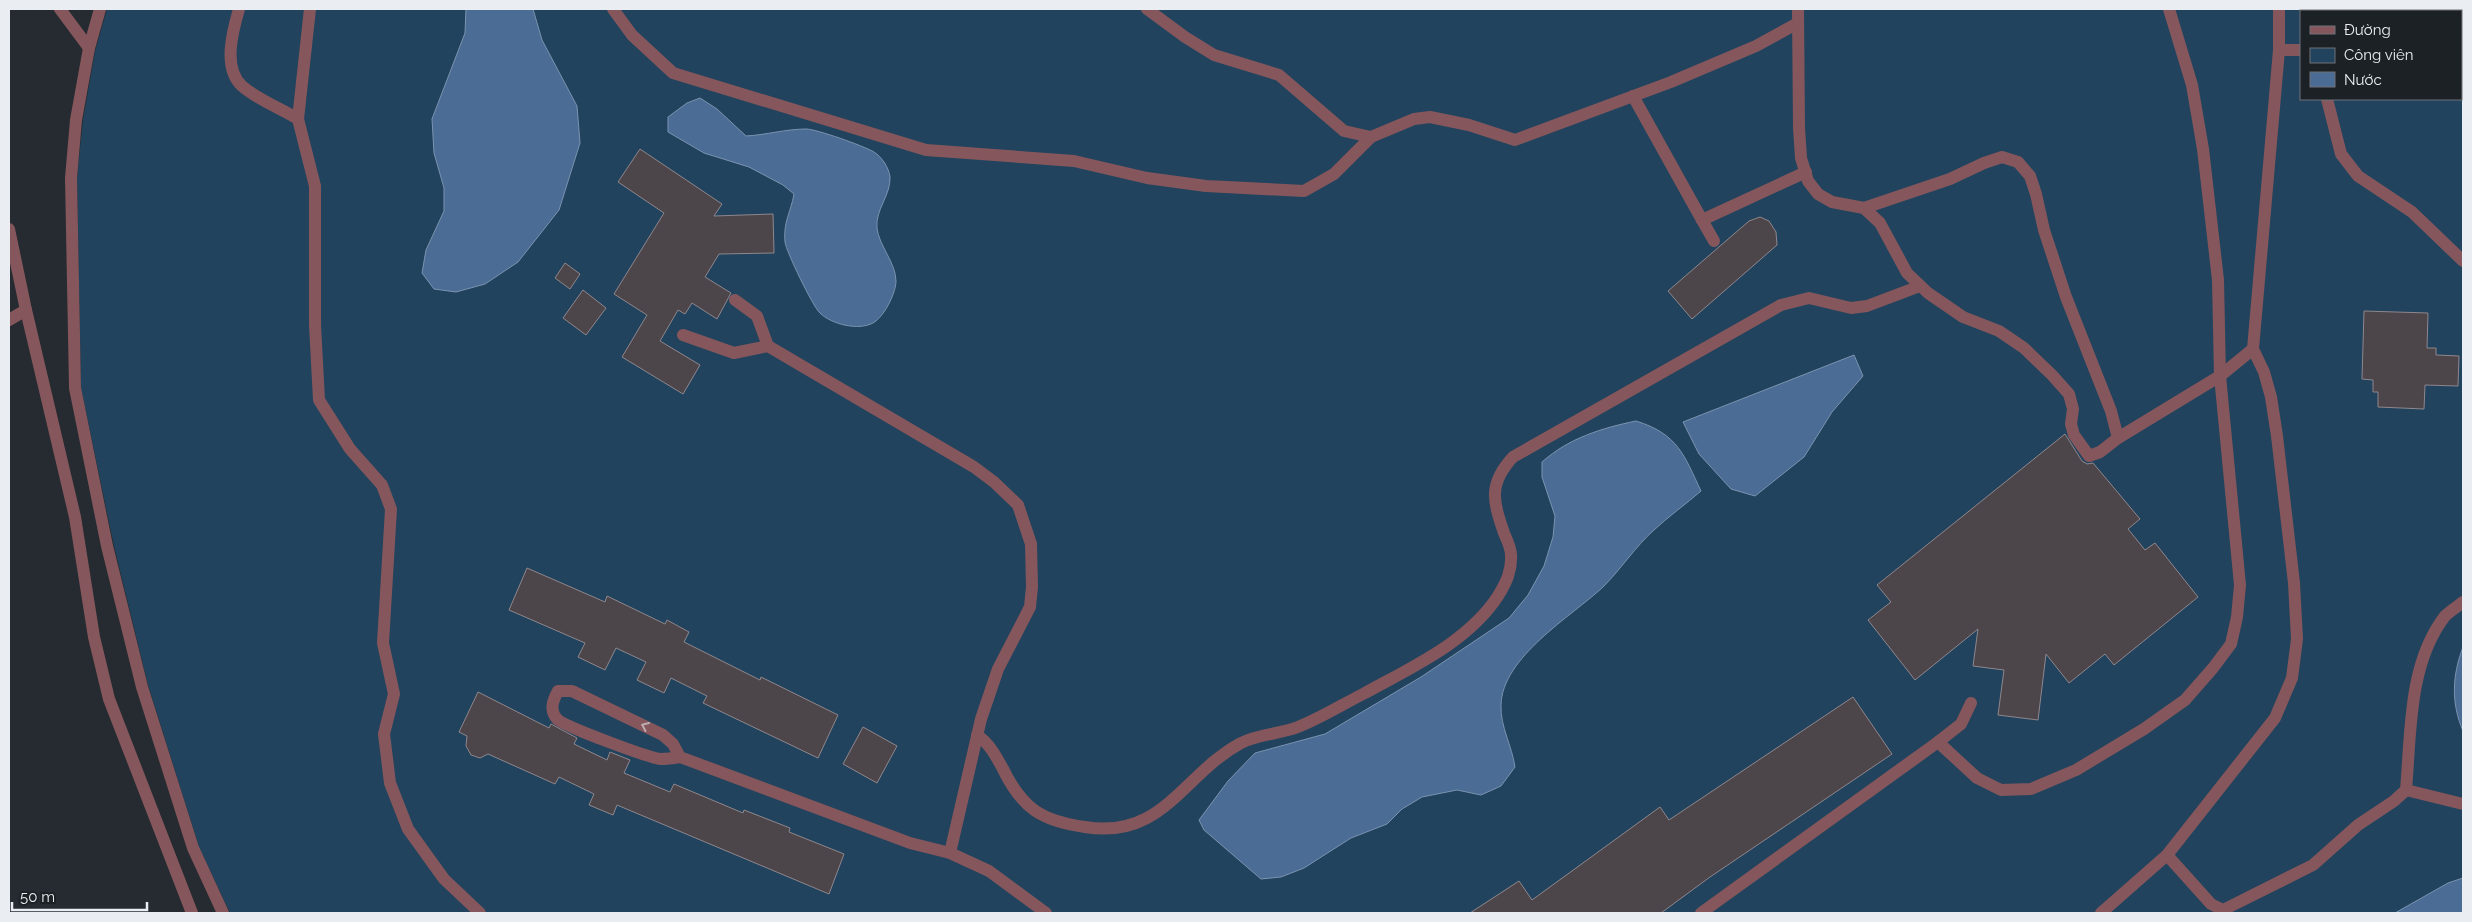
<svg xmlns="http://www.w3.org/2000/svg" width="2472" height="922" font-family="Raleway,sans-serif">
<rect width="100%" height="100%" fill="#252b30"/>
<path fill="#22435d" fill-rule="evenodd" d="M 107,9 L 2463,9 L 2463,913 L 230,913 L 199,847 L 148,685 L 114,546 L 81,388 L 77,178 L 83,120 L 95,51 ZM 2301,11 L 2461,11 L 2461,99 L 2301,99 Z"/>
<g fill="#4b6c95" stroke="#7b93b1">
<path d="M 466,9 L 533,9 L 542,40 L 577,106 L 580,143 L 559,210 L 518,262 L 485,284 L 456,292 L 434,289 L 422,273 L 426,250 L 444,211 L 444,188 L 434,153 L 432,119 L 465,33 Z"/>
<path d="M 700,98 L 717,109 L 746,136 C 766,135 786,129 806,129 C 816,129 864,146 874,152 C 882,157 889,168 890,177 C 891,195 875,210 877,228 C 879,246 896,263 896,281 C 896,293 884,317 873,323 C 858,331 831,324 820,313 C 813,307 786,251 785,242 C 783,222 791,212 794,194 L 783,185 L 749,167 L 704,153 L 668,132 L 668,117 L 687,103 Z"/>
<path d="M 1854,355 L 1863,376 L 1832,412 L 1804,457 L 1755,496 L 1731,489 L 1699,454 L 1683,422 Z"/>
<path d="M 1636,421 C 1678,434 1684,455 1701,491 C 1686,504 1669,516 1654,530 C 1635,547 1621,569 1603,587 C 1572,616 1502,657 1501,705 C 1500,726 1512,746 1515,767 L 1501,786 L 1481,795 L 1457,790 L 1422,797 L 1402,809 L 1387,824 L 1351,838 L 1304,868 L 1281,877 L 1261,879 L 1204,830 L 1199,820 L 1228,781 L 1255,753 L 1325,734 L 1421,677 L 1509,618 L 1528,595 L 1544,566 L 1553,537 L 1555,516 L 1542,477 L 1542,462 C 1569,438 1602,428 1636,421 Z"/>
<path d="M 2463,647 L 2463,731 C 2451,703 2452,676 2463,647 Z"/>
<path d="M 2463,878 L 2463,913 L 2395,913 L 2448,883 Z"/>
</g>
<g fill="#4c454a" stroke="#8f878d">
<path d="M 640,149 L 722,204 L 714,216 L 773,214 L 774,253 L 719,254 L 705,277 L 731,293 L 717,319 L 692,303 L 685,314 L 678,310 L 660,341 L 700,365 L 683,394 L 622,357 L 647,315 L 614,294 L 664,213 L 618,182 Z"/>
<path d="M 1760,217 L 1769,221 L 1776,232 L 1777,245 L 1692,319 L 1668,291 L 1749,221 Z"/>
<path d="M 565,263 L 580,274 L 570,289 L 555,278 Z"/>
<path d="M 583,290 L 606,308 L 586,335 L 563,318 Z"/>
<path d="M 2364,311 L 2428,313 L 2427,348 L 2436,348 L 2436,355 L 2459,356 L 2458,386 L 2425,385 L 2424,409 L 2378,407 L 2378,392 L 2373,392 L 2373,380 L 2362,379 Z"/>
<path d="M 2065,434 L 2082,461 L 2087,464 L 2093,463 L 2140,519 L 2128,529 L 2145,550 L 2155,543 L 2198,597 L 2114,665 L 2105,654 L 2069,683 L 2046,654 L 2038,720 L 1998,715 L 2004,670 L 1973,666 L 1978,629 L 1915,680 L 1868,620 L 1891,602 L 1877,585 Z"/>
<path d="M 527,568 L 605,602 L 607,596 L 665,624 L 667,620 L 689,632 L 684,642 L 760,680 L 761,677 L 838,715 L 818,758 L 703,703 L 707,696 L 671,678 L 664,693 L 637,680 L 646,662 L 616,648 L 605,670 L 578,657 L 585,643 L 509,610 Z"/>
<path d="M 478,692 L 549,728 L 551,724 L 577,738 L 574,744 L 607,760 L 610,752 L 630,760 L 624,773 L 670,792 L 674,784 L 743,813 L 744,810 L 790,828 L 789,832 L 844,854 L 829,894 L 617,805 L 613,815 L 589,805 L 594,794 L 559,777 L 555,784 L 488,754 L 480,758 L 471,755 L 466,746 L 467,736 L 459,732 Z"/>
<path d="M 1853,697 L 1892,754 L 1710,877 L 1661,913 L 1470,913 L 1519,881 L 1532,900 L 1660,807 L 1669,820 Z"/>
<path d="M 863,727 L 897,746 L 877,783 L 843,764 Z"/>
</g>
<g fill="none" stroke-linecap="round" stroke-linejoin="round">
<g stroke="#85575c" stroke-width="12">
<path d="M 60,9 L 89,48"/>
<path d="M 100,9 L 89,48 L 76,120 L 71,178 L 75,388 L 107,546 L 142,687 L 193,848 L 223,913"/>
<path d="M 239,9 C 233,30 222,68 242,86 C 258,100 280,108 298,119"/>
<path d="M 310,9 L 298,119 L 315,186 L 315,325 L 319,400 L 350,449 L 382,485 L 391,509 L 383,643 L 394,694 L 384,734 L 390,783 L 408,829 L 444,879 L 480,913"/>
<path d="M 613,9 L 632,35 L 673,73 L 926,150 L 1074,161 L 1147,178 L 1206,186 L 1304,191 L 1334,174 L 1371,137"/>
<path d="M 1147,9 L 1185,37 L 1214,55 L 1279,75 L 1344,131 L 1371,137 L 1414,119 L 1430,117 L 1469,125 L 1515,140 L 1671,82 L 1756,46 L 1798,23"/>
<path d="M 1798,9 L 1799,128 L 1801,158 L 1808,181 L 1818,194 L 1832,202 L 1864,208 L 1880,223 L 1907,273 L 1928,293 L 1963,317 L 1999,331 L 2024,348 L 2052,375 L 2069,394 L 2073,409 L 2071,424 L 2074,435 L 2089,456 L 2100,452 L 2118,438 L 2220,376 L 2253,349 L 2264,372 L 2271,397 L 2277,436 L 2294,583 L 2297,639 L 2292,678 L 2275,718 L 2167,855 L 2101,913"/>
<path d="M 2279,50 L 2301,50"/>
<path d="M 2461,75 L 2463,76"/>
<path d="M 1633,96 L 1702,220 L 1806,172"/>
<path d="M 2327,99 L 2341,154 L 2358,176 L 2412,212 L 2463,261"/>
<path d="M 1864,208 L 1950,179 L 1984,163 L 2002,157 L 2018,162 L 2030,176 L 2036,194 L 2044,230 L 2066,297 L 2111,411 L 2118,438"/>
<path d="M 1702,220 L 1714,241"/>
<path d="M 9,229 L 26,310 L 75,517 L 94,637 L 109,699 L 192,913"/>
<path d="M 735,300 L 757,316 L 768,346 L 974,467 L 994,482 L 1018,505 L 1031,544 L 1032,587 L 1030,607 L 998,669 L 981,719 L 950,853"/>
<path d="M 9,320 L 26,310"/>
<path d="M 683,335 L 734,353 L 768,346"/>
<path d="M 2253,349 L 2279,50 L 2279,9"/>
<path d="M 977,735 C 989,743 996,756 1003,769 C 1022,808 1041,821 1085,827 C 1163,840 1183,774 1241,743 C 1259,734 1280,734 1298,727 C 1321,718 1343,704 1365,693 C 1412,667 1468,642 1498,596 C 1506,583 1512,571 1511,555 C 1511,548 1507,540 1504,533 C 1493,501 1488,484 1513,457 L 1781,305 L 1809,298 L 1851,308 L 1867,306 L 1920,286"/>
<path d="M 1938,742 L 1977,778 L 2001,790 L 2031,789 L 2076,770 L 2144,729 L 2185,700 L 2213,668 L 2231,644 L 2237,617 L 2240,585 L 2220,376 L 2218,280 L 2203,149 L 2192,85 L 2169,9"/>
<path d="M 680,757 L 673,744 L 663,735 L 572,691 L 558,691 C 553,700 549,710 557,719 C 563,726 649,758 661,759 C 667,759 674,758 680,757 L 910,843 L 950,853 L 989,871 L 1046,913"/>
<path d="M 2406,790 L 2463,804"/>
<path d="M 2167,855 L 2211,904 L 2223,910 L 2313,865 L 2358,825 L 2394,801 L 2406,790 C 2411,733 2408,664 2445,616 C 2450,611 2458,606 2463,602"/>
<path d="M 1701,913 L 1938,742 L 1961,724 L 1971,703"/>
</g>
</g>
<defs><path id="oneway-chevron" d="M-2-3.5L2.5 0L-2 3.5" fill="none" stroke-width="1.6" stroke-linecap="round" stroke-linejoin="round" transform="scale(1.25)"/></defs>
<use stroke="#bdaaae" href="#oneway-chevron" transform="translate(645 726) rotate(-156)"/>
<rect width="2472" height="922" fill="none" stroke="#eaeef2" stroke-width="20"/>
<rect x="2300" y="10" width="162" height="90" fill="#1c2126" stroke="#6e7378"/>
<rect x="2310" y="26" width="25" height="8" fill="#85575c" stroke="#6e7378"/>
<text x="2344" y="35" font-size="15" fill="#eaeef2">Đường</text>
<rect x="2310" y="48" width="25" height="15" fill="#22435d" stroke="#6e7378"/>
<text x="2344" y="60" font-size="15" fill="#eaeef2">Công viên</text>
<rect x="2310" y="72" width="25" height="15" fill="#4b6c95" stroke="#6e7378"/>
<text x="2344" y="85" font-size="15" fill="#eaeef2">Nước</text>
<path d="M12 902v8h135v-8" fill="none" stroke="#eaeef2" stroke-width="2.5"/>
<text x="20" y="902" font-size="15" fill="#eaeef2" stroke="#1c2126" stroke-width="4" paint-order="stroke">50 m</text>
</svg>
